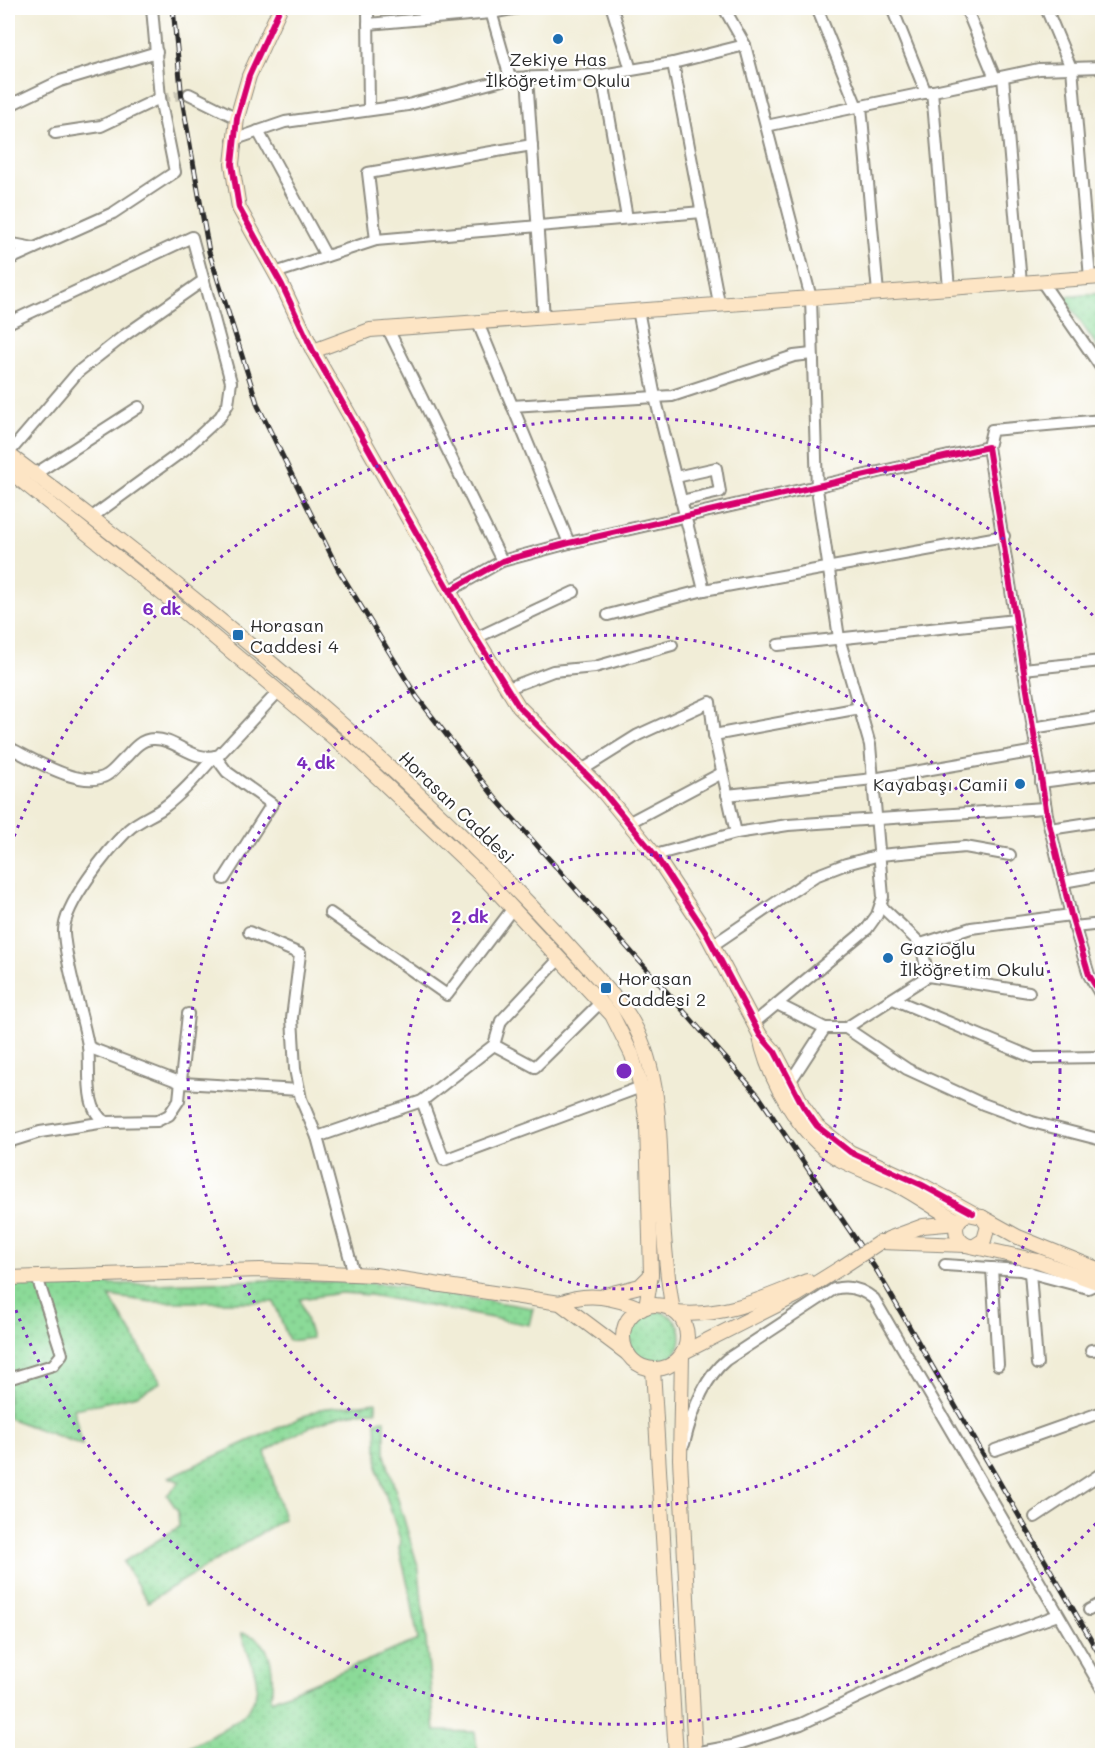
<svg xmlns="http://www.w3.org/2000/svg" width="1110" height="1763" font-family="Mali,sans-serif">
<defs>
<pattern id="green-dots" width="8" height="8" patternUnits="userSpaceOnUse" patternTransform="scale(1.5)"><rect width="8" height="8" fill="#8bda98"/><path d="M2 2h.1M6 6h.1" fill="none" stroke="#78bb83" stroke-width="1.8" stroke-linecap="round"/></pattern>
</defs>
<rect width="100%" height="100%" fill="#fff"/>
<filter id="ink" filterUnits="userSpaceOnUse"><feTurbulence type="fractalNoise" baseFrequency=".0167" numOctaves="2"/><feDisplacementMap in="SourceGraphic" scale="12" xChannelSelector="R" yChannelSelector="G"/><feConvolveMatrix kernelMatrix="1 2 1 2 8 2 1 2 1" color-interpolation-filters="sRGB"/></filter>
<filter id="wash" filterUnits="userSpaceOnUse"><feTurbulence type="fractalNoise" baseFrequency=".008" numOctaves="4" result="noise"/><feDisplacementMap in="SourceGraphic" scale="24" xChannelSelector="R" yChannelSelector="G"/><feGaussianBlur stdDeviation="1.35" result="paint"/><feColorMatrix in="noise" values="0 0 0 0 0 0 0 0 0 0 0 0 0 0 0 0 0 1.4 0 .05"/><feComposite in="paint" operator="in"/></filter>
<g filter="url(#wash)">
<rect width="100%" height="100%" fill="#f1edd7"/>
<g fill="url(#green-dots)" stroke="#5b8262" stroke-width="1.5">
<path d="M 1102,293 L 1102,354 L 1064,297 Z"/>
<path d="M 273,1280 L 389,1284 L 533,1308 L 529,1325 L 370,1295 L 341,1293 L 300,1299 L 312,1338 L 289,1341 L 274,1302 L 152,1302 L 109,1296 L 161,1382 L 138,1395 L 74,1409 L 82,1445 L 8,1418 L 8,1284 L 155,1284 Z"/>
<circle cx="655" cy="1337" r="26"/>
<path d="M 376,1402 L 376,1411 C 337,1410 297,1432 265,1452 L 284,1519 L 148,1602 L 123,1562 L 179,1527 L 178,1511 L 167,1495 L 180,1482 L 169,1477 L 320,1409 Z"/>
<path d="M 385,1420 L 385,1455 L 419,1570 L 435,1731 L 475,1732 L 478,1755 L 193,1755 L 190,1747 C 216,1732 263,1716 256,1678 C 253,1663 246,1648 241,1633 C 275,1637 274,1675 271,1700 L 418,1640 L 410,1593 L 399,1548 L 401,1542 L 378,1471 L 376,1421 Z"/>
</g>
</g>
<g filter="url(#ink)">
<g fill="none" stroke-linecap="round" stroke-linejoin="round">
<path stroke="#c9c6b5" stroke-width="10" stroke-dasharray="10 5" stroke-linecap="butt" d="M 160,98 L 189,94"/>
<defs>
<g id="street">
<path d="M 368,8 L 369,110"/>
<path d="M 490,8 L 510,78"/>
<path d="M 612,8 L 631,70"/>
<path d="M 724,8 L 745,45 L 811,298 L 817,489 L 839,638 L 870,745 L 883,897 L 877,915 L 867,929 L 754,1023"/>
<path d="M 817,8 L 857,107"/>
<path d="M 892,8 L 926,93"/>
<path d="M 966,8 L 995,78"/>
<path d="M 1046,8 L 1071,68"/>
<path d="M 368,24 L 491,13 L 518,8"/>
<path d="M 673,63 L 719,303"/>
<path d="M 1072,68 L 1090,278"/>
<path d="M 602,75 L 627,218"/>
<path d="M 527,77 L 544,318"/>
<path d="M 1003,77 L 1021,283"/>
<path d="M 932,91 L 949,288"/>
<path d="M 189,94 L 237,118"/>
<path d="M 8,106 L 60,81 L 157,52"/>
<path d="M 861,106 L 878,293"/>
<path d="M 766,126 L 1039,69 L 1102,67"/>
<path d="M 258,131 L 326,256"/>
<path d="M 55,133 L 101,126 L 160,98"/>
<path d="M 233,140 L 285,122 L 408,105 L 510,78 L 602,75 L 673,63 L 745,45"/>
<path d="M 376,240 L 368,173 L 532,145"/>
<path d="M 8,243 L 34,248"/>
<path d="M 8,260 L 113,213 L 175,172 L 160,98 L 152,8"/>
<path d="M 275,273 L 376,240 L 702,212"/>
<path d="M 1042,282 L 1102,369"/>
<path d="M 638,310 L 655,397 L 672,396 L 794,356 L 812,354"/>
<path d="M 8,323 L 192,237 L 231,382 L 228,404 L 220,417 L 184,450 L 92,517"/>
<path d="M 478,323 L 569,543"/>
<path d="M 388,329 L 502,561"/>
<path d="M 512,406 L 655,397 L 704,590"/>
<path d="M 988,447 L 992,430 L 1102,420"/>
<path d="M 8,454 L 78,372 L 125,335 L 204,280"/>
<path d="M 35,474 L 139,407"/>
<path d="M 676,477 L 716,468 L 720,492 L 681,501"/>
<path d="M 451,590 L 502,561 L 569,543 L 988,447 L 1047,815 L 1071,915 L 1089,975 L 1102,997"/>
<path d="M 608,615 L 704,590 L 1004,536"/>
<path d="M 476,638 L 574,592"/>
<path d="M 778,645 L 1016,620"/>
<path d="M 1023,669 L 1102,661"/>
<path d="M 506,689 L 553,671 L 595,667 L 672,645"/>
<path d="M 1032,728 L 1102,717"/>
<path d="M 714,735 L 860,708"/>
<path d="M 8,747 C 31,758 83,791 107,775 C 114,771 120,762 127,756 C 134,748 142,739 153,739 C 177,738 193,764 219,755 L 279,691"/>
<path d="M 582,770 L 638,735 L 710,702 L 714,735 L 736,833"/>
<path d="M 1041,782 L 1102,774"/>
<path d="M 727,795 L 873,779 L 1036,751"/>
<path d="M 630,822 L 722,773"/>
<path d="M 1050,829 L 1102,821"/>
<path d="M 655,855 L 736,833 L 788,825 L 1045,808"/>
<path d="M 1063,882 L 1102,875"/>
<path d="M 330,913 L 447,995 L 513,908"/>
<path d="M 1074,927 L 1102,924"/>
<path d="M 249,932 L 300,954 L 292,1018 L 295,1069 L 301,1099 L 317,1137 L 354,1274"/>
<path d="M 921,944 L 971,928 L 1071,915"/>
<path d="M 713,945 L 815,876 L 846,864 L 880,855 L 965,847 L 1010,855"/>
<path d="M 928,976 L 1029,992"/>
<path d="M 893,999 L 1034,1058 L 1102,1057"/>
<path d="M 777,1004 L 825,1028 L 846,1028 L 907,1069 L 983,1104 L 1032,1122 L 1102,1140"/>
<path d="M 846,1028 L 928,976 L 921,944 L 881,906"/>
<path d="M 494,1045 L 535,1067 L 601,1002"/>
<path d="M 88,1047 L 182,1083 L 299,1090"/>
<path d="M 790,1082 L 825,1028"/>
<path d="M 422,1101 L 444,1160 L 641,1087"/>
<path d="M 106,1122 C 83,1110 91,1068 88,1045 C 81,1008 67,971 64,933 C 62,906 109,849 128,830 C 139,820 152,816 163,808 C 183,793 199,774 215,756 L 227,772 L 272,804 L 224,879"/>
<path d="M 317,1137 L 422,1101 L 494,1045 L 501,1021 L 560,958"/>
<path d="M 8,1142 L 40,1132 L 106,1122 L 157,1121 L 169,1115 L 179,1100 L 188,1014"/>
<path d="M 945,1265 L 1020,1270 L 1088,1288 L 1099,1283"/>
<path d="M 992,1268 L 998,1365"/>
<path d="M 1030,1272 L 1037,1364"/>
<path d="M 1091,1350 L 1102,1349"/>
<path d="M 8,1379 L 53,1365 L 62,1354 L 37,1277"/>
<path d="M 684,1444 C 691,1415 703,1379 726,1360 L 834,1289 C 849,1285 862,1289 874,1299 L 1102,1689"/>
<path d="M 995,1450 L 1102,1412"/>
<path d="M 1035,1517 L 1102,1473"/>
<path d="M 1089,1610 L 1102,1603"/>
<path d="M 679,1756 L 732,1746 L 801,1724 L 952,1653 L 1058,1615"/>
</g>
<g id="secondary">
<path d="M 280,8 L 249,76 L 237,118 L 232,164 L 239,208 L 282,285 L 313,351 L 476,638 L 519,707 L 600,788 L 655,855 L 705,931 L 760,1035 L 775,1052 L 803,1106 L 817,1126 L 850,1152 L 922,1185 L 973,1213"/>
<path d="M 313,351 L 370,330 L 1102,277"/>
<path d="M 8,454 C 229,620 443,798 624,1008 C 664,1066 659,1139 662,1206 C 664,1241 667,1277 673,1311"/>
<path d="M 8,470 L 164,595 L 354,755 L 488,882 L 612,1015 L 632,1055 L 642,1091 L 647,1124 L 651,1275 L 646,1307"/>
<path d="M 760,1037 C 768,1078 800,1136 837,1158 C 857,1169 879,1176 899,1186 C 920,1197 938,1211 958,1221"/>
<path d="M 982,1217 L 1018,1237 L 1102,1271"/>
<path d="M 888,1239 L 923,1226 L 957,1223"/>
<path d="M 880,1242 L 966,1245"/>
<path d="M 976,1245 L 984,1240 L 988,1226 L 982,1217 L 968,1214 C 953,1220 952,1236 966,1245 L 1038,1261 L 1102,1284"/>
<path d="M 8,1278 L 260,1270 L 375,1275 L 560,1303 L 628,1354"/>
<path d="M 605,1295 L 640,1286 L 651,1275"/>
<path d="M 560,1303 C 588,1291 614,1297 642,1309"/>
<circle cx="655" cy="1337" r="32"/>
<path d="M 676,1313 C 725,1318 763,1298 807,1281"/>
<path d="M 684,1352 L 797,1295 L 842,1267"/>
<path d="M 682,1355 L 680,1459 L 695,1756"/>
<path d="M 653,1369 L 676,1756"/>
</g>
</defs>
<use href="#street" stroke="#8e8c81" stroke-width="14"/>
<use href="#secondary" stroke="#8e8c81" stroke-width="16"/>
<use href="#street" stroke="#fff" stroke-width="10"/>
<use href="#secondary" stroke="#fde5c5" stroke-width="14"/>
<defs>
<path id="rail" d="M 173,8 L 182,99 L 209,252 L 258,406 L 338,569 L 417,697 L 496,799 L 758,1095 L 877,1271 L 1102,1659"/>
</defs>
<use href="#rail" stroke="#2b2b2b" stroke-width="5"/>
<use href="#rail" stroke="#fff" stroke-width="3" stroke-dasharray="9" stroke-linecap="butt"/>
<defs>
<path id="secondary-bridge" d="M 842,1267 L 880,1242"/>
</defs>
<use href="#secondary-bridge" stroke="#8e8c81" stroke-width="16" stroke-linecap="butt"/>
<use href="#secondary-bridge" stroke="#fde5c5" stroke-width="14"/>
<defs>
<g id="cycleway">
<path d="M 280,8 L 249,76 L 237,118 L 232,164 L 239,208 L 282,285 L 313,351 L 476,638 L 519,707 L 600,788 L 655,855 L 705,931 L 760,1035 L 775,1052 L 803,1106 L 817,1126 L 850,1152 L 922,1185 L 973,1213"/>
<path d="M 451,590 L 502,561 L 569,543 L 988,447 L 1047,815 L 1071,915 L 1089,975 L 1102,997"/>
</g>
</defs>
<use href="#cycleway" stroke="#fff" stroke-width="10"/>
<use href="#cycleway" stroke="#d6006c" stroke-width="6"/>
</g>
</g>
<g fill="none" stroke="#7b2cbf" stroke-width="3" stroke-dasharray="3 6">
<circle cx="624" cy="1071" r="218"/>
<circle cx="624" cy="1071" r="436"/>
<path d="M1102 1517A654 654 0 0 1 8 1289M8 853A654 654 0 0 1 1102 625"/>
</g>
<g fill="#1f6fb2" stroke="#fff" stroke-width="2">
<circle cx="558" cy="39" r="6"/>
<rect x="232" y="629" width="12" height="12" rx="3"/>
<circle cx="1020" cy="784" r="6"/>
<circle cx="888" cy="958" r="6"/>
<rect x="600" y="982" width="12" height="12" rx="3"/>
</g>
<g text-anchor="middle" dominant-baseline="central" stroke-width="4.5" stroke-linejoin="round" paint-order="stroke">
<g font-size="18" fill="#2b2b2b" stroke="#fff" text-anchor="start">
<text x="558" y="59" text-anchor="middle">Zekiye Has<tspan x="558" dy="21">İlköğretim Okulu</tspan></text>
<text x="250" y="625">Horasan<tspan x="250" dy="21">Caddesi 4</tspan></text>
<text x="1008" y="784" text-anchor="end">Kayabaşı Camii</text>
<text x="900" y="948">Gazioğlu<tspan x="900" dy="21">İlköğretim Okulu</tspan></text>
<text x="618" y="978">Horasan<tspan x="618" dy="21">Caddesi 2</tspan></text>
</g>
<g font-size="18" fill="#2b2b2b" stroke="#fff">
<text transform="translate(457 807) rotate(44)">Horasan Caddesi</text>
</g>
</g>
<circle cx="624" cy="1071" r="9" fill="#7b2cbf" stroke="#fff" stroke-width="3"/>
<g font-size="18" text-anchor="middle" font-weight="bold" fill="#7b2cbf" stroke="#fff" stroke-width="4.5" stroke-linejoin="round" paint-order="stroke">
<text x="162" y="615">6 dk</text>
<text x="316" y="769">4 dk</text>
<text x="470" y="923">2 dk</text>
</g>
<rect width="1110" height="1763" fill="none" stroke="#fff" stroke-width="30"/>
</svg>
